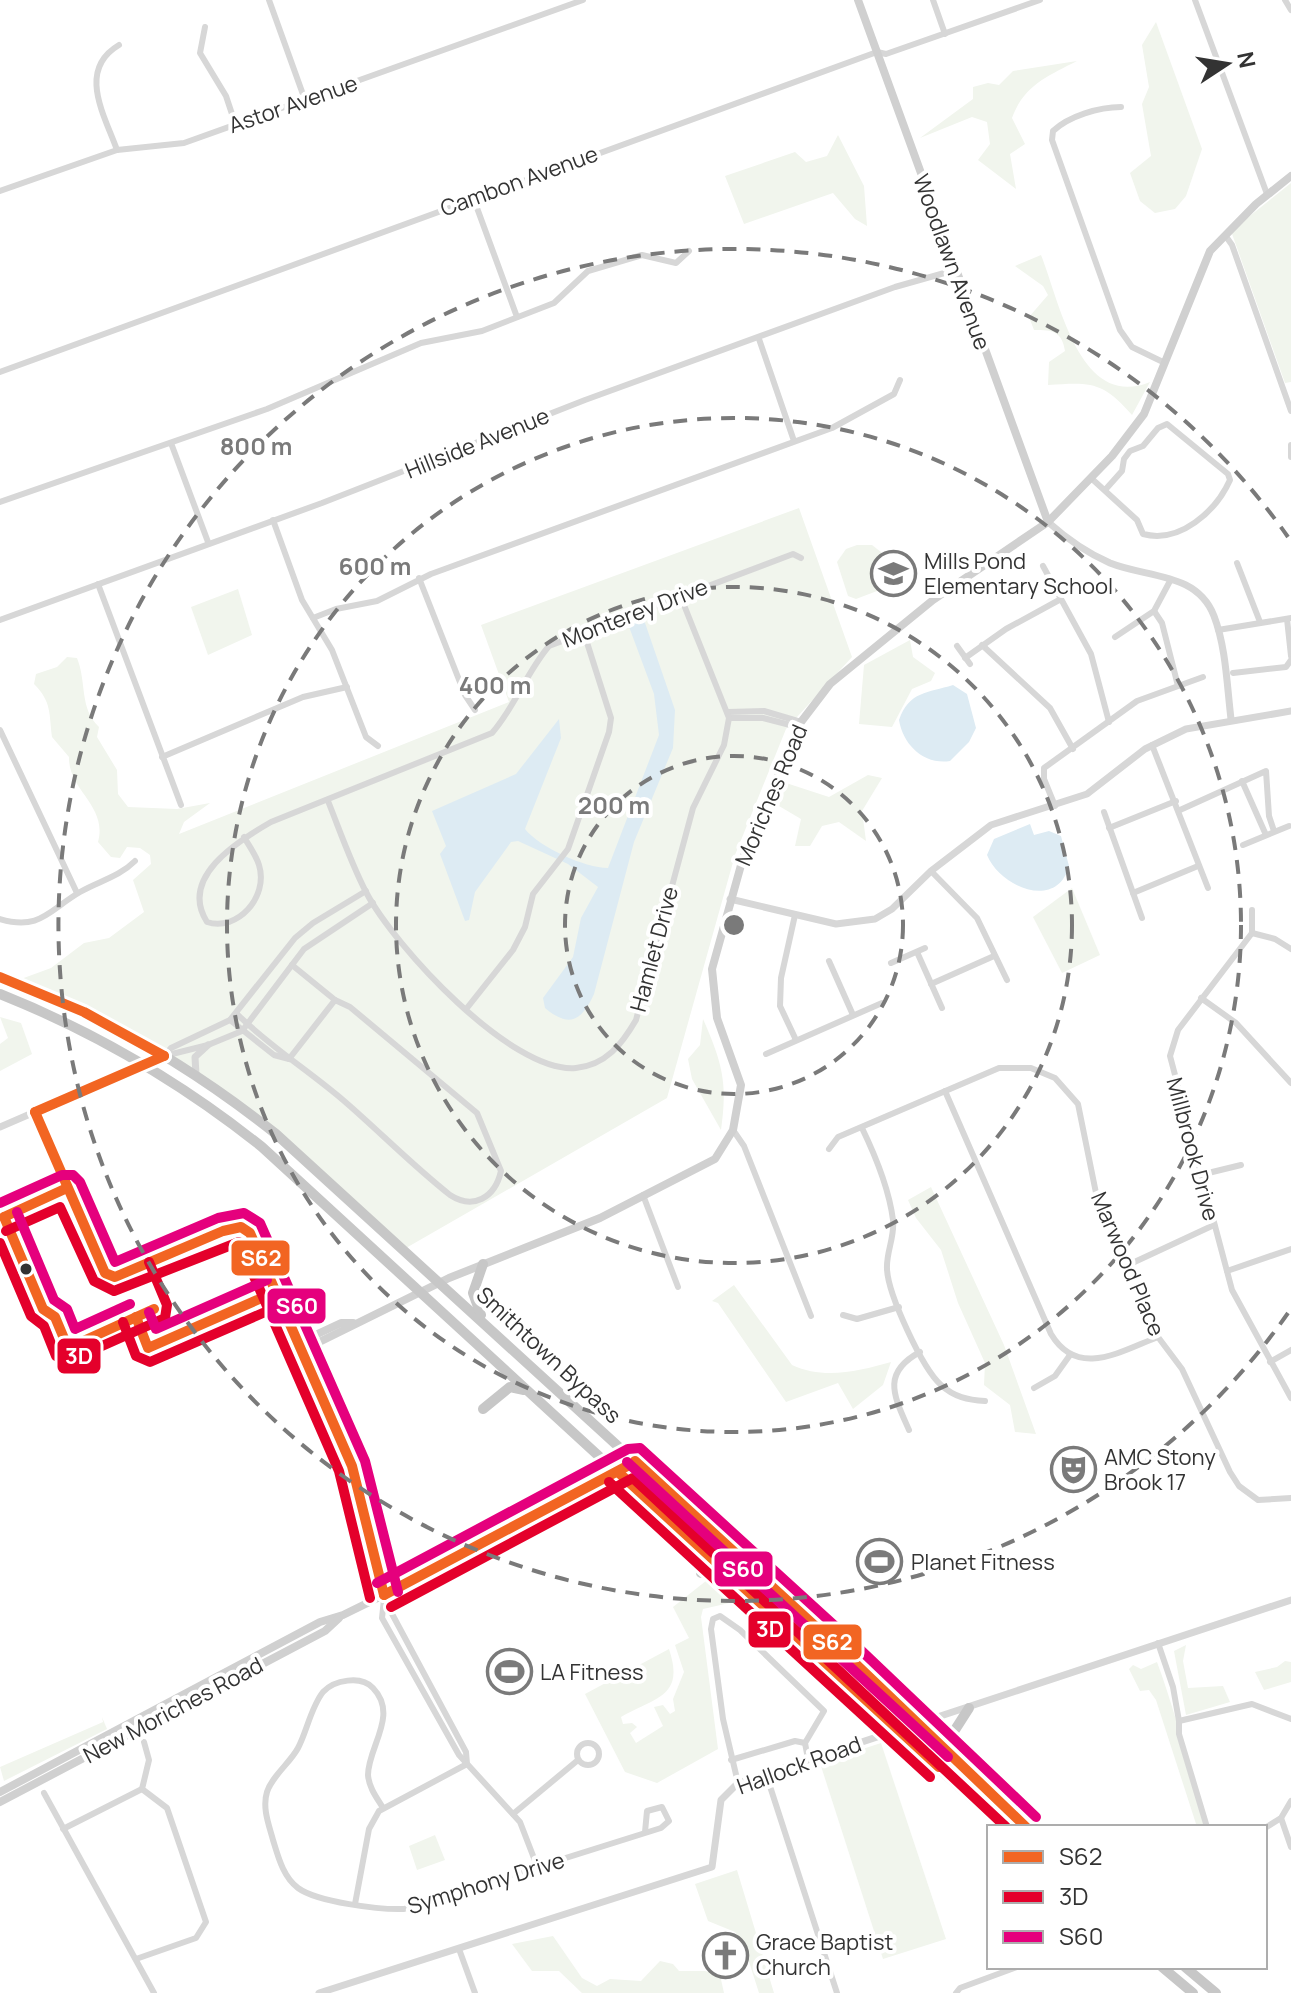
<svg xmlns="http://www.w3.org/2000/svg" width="1291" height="1993" font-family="Manrope,sans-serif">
<rect width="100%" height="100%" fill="#fff"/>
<g fill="#f1f5ed">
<path d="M 1156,22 L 1202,149 L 1186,196 L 1175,209 L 1155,213 L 1140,201 L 1130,173 L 1151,156 L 1142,104 L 1149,87 L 1142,45 Z"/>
<path d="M 1077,61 C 1048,76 1024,85 1012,118 L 1025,144 L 1010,154 L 1016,189 L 978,160 L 990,144 L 987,122 L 972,117 L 920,138 L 973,99 L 973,87 L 988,83 L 999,85 L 1013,71 Z"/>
<path d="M 838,135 L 864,186 L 867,226 L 855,219 L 833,193 L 744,224 L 725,176 L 795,152 L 806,162 L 827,156 Z"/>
<path d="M 1291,183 L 1291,382 L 1285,383 L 1231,231 Z"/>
<path d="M 1041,255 C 1060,303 1080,411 1150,382 L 1132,415 C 1103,381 1090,382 1048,385 L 1049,362 L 1065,351 C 1062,331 1052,330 1034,330 L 1029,317 L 1048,295 L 1043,286 L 1015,266 Z"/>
<path d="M 799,508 L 852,657 L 786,729 L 735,855 L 667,1098 L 406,1248 L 231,1097 L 82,1005 L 21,979 L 51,968 L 84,943 L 109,938 L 144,912 L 133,880 L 151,864 L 150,855 L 140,848 L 127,847 L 120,858 L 111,857 L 98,842 C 108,806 68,790 69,757 L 52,737 C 49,714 52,702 34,684 L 36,674 L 57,667 L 67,657 L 77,658 C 87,683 79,708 99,727 L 97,737 L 117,770 L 118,794 L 128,807 L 177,809 L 210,803 L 184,822 L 179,834 L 509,702 L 481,625 Z"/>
<path d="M 857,545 L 872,545 L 886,556 L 877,591 L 856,599 L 848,596 L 837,562 L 846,549 Z"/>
<path d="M 238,589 L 252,635 L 208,655 L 191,607 Z"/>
<path d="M 910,640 L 913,657 L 935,673 L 931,681 L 912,689 L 892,727 L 859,724 L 864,665 Z"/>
<path d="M 868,775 L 882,778 L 862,811 L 866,841 L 839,822 L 822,826 L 810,846 L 795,846 L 801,819 L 779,806 L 783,782 L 829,797 Z"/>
<path d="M 1072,888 L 1100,955 L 1062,973 L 1033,917 Z"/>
<path d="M 0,1017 L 21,1023 L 32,1054 L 0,1071 L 0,1044 L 8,1038 Z"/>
<path d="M 703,1019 C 722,1062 728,1083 721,1130 L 692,1079 L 688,1059 L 700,1045 Z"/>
<path d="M 931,1187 L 1004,1345 L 1036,1434 L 1015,1432 L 1010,1405 L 984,1385 L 985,1363 L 958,1303 L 941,1250 L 916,1218 L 908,1200 Z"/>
<path d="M 734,1285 L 792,1365 C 824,1380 859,1371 891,1362 L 883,1385 L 853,1409 L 838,1383 L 786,1402 L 718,1303 L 712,1301 Z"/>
<path d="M 711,1577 L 738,1601 L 703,1609 L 701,1617 L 718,1749 L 657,1783 L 625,1772 L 585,1694 L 669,1649 C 685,1697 656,1697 621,1717 L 623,1724 L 632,1723 L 637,1727 L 630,1733 L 636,1743 L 663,1726 L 654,1707 L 663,1705 L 670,1714 L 675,1711 L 673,1699 L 684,1672 L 675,1645 L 689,1638 L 673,1607 Z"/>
<path d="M 1186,1645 L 1183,1661 L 1188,1688 L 1223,1686 L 1230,1702 L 1186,1715 L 1174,1651 Z"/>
<path d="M 1285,1661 L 1291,1662 L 1291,1682 L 1264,1690 L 1255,1672 L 1277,1667 Z"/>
<path d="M 1157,1662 C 1177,1716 1190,1772 1207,1827 L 1197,1827 L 1156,1700 L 1149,1690 L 1140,1691 L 1129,1669 L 1133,1665 L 1141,1669 Z"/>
<path d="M 102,1717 L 107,1729 L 4,1781 L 0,1767 L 103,1722 Z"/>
<path d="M 881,1743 L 946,1939 L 883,1959 L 820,1763 Z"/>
<path d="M 435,1835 L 445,1860 L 417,1870 L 409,1846 Z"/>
<path d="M 737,1870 L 774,1993 L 759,1993 L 744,1946 L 735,1932 L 708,1921 L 695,1884 Z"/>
<path d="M 553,1936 L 582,1978 L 597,1986 L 610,1979 L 641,1981 L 660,1961 L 673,1964 L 679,1971 L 705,1971 L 720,1975 L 724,1993 L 582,1993 L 559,1971 L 532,1971 L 512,1944 Z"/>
</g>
<g fill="#ddebf3">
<path d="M 637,618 L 644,620 L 675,710 L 673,748 L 634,842 L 594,994 C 582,1020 570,1029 545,1008 L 543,998 L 573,957 L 581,918 L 598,887 L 568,864 L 518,841 L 511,842 L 475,892 L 469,920 L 465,921 L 440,854 L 446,846 L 432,811 L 516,774 L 559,719 L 561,738 L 525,829 C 539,847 585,868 608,868 L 659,735 L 654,694 L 628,624 Z"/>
<path d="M 953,685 L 967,694 L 976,728 L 969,742 L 950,761 C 924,765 903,745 899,720 C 909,691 928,693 953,685 Z"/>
<path d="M 1030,824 L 1034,835 L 1049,831 L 1061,836 L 1069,866 C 1057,911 1000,887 987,855 L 994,839 Z"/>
</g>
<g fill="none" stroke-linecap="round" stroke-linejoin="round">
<g stroke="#d7d7d7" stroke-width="6">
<path d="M 269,0 L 305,100"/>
<path d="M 933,0 L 945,34"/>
<path d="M 1195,0 L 1267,194"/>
<path d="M 1285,0 L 1291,10"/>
<path d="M 205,27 L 200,53 L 226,96 L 235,123"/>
<path d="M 1121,107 C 1099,107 1069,116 1053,131 L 1052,140 L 1120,330 L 1132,347 L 1165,363"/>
<path d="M 117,150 C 104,114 77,70 119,45"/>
<path d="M 0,191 L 117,150 L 184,143 L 583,0"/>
<path d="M 473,197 L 517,317"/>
<path d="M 1225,235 L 1232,245 L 1291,411"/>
<path d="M 759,339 L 794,441"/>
<path d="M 0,372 L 877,52 L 886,54 L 1040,0"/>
<path d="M 171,443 L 208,542"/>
<path d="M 1291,445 L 1291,457"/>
<path d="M 1091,478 L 1137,520 L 1143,534 C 1180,544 1216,511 1230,480 L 1228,474 L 1167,424 L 1158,428 L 1143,446 L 1130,451 L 1124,459 L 1122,471 L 1105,490"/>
<path d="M 0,502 L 267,409 L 421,343 L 482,331 L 554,303 L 588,271 L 642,255 L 676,263 L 689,251"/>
<path d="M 273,520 L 302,600 L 332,650 L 366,737 L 378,746"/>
<path d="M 1237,563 L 1260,622"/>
<path d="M 1043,566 L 1091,654 L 1109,722"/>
<path d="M 419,578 L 465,695 L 475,710"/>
<path d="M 98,584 L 181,805"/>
<path d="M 1154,611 L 1162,623 L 1178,686"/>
<path d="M 313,618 L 336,609 L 377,601 L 431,574 L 832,428 L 894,394 L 900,380"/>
<path d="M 1287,619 L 1291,656"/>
<path d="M 0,620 L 322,503 L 585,400 L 895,287 L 955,270"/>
<path d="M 1218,630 L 1291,618"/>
<path d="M 1115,637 L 1154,611 L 1170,581"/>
<path d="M 982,645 L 1050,708 L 1073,749"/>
<path d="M 957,646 L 970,664"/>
<path d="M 965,658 L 1006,629 L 1061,599"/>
<path d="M 1233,673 L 1286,667 L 1291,660"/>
<path d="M 728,712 L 764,711 L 801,722"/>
<path d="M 729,718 L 763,718 L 798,727"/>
<path d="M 0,730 L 77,893"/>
<path d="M 1152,745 L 1208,888"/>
<path d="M 162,757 L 303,697 L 347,687"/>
<path d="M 1242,781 L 1266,835"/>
<path d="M 328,801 C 340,831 351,863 366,892 C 394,946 512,1074 576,1068 C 606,1065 622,1044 636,1020 L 693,808 L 724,745 L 729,718 L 680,595"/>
<path d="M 1055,806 L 1044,779 L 1044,768 L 1137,701 L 1203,677"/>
<path d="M 1180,810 L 1266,771 L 1269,816 L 1274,831"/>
<path d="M 1104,812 L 1142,918"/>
<path d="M 1109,828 L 1176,801"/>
<path d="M 244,837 C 249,846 256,855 259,865 C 269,897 237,932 207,922 C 179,878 236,842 271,822 L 492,733 C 515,707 526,673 549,646 L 793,554 L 801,558"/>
<path d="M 1243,845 L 1289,826"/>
<path d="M 931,871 L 977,918 L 1007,980"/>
<path d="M 1133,893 L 1198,866"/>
<path d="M 1252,910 L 1252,933 L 1178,1030 L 1170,1056 L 1232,1290 L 1291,1398"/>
<path d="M 795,915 L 781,978 L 780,1006 L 796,1040"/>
<path d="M 0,919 C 40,931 49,910 80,892 C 99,881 119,877 135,861"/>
<path d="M 1252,933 L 1275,939 L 1291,949"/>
<path d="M 917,952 L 942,1008"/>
<path d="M 829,961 L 853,1015"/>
<path d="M 891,963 L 925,948"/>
<path d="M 292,965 L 335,1000"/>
<path d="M 931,984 L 994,956"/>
<path d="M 1201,998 L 1236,1023 L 1291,1083"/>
<path d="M 467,1008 L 513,950 L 525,927 L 533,894 L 568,849 L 609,732 L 611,718 L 583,630"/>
<path d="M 237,1014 C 269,1046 308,1070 343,1100 C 379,1131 412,1165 450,1195 C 473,1210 495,1198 501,1171 L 477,1113 L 350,1007 L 335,1000 L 289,1059"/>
<path d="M 230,1020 L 274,1055 L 289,1059"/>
<path d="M 766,1054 L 882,1003"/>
<path d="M 164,1056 L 208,1045 L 242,1031 L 304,949 L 373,903"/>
<path d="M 164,1056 L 171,1048 L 230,1020 L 295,938 L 313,923 L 366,891"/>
<path d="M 945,1091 L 1051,1334 C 1078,1379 1121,1351 1158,1337"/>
<path d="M 35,1112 L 105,1273 L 115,1277 L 223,1231 L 241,1227 L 250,1233 L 352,1466 L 391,1612 L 466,1752 L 467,1764"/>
<path d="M 862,1128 C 876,1157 889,1188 893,1220 C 895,1237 886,1252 887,1269 C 888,1294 922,1368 941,1385 C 954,1397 968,1400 985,1401"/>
<path d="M 733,1130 L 744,1146 L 811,1316"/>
<path d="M 829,1149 L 838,1137 L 999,1068 L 1031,1068 L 1055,1078 L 1078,1104 L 1096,1193 L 1158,1337 L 1182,1369 L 1230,1472 L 1239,1486 L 1258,1500 L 1291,1498"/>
<path d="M 1200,1175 L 1241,1165"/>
<path d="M 643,1195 L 678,1287"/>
<path d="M 1128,1265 L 1214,1225"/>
<path d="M 1227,1271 L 1291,1249"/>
<path d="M 843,1315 L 857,1319 L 899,1307"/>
<path d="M 1270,1362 L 1291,1350"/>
<path d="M 1034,1388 L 1055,1376 L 1070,1355"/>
<path d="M 909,1430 C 894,1396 881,1373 920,1352"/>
<path d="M 384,1599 L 382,1618 L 459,1755 L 520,1822 L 537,1866"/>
<path d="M 1158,1643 L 1173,1687 L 1179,1721"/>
<circle cx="588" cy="1754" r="11"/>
<path d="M 731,1760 L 795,1741 L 805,1743"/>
<path d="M 766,1774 L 837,1993"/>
<path d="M 738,1783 L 723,1719 L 711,1629 L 713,1619 L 720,1616 L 740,1630 L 824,1711 L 805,1743 L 808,1759"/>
<path d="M 44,1793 L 154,1993"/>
<path d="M 383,1808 C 377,1798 369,1788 368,1775 C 368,1747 399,1715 373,1688 C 361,1675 334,1680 323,1692 C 311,1707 307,1731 298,1748 C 290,1763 272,1776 267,1792 C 262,1808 269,1825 273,1840 C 278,1856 283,1877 298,1888 C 317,1902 380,1910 404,1909 L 661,1828 L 669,1821 L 662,1807 L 647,1811 L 645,1832"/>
<path d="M 513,1814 L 578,1760"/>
<path d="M 1281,1818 L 1291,1847"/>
<path d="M 1207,1827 L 1179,1734 L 1179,1721 L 1252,1704 L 1291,1719"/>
<path d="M 1265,1828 L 1281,1818 L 1291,1801"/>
<path d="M 63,1829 L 142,1789"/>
<path d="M 355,1904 L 369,1829 L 379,1811 L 467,1764"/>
<path d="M 459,1949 L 475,1993"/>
<path d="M 136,1959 L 196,1938 L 206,1922 L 167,1808 L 142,1789 L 149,1760 L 144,1742"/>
<path d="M 956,1993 L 960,1988 L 1017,1967"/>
</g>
<g stroke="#d7d7d7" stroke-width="7">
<path d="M 1048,522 C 1067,539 1087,553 1110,563 C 1147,578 1197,572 1214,616 C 1226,647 1227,686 1231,719"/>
<path d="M 730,899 L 836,924 L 875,919 L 892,909 L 931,871 L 991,825 L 1087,794 L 1145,749 L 1186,729 L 1291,711"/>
<path d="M 196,1075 L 195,1057 L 208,1045"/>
<path d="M 0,1127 L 164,1056"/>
<path d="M 319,1993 L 712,1867 L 721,1800 L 738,1783 L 1291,1600"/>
</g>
<g stroke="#d0d0d0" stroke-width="8">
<path d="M 858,0 L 1048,522"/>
<path d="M 296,1344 L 341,1323 L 353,1323"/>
<path d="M 299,1352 L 449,1278 L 600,1218 L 715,1159 L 733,1130 L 741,1085 L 717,1018 L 712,969 L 743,858 L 801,722 L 830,684 L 933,600 L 1048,522 L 1112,456 L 1144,414 L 1210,251 L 1256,204 L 1291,176"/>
<path d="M 0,1792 L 320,1622 L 343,1615 L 453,1561 L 635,1461"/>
<path d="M 0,1802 L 325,1631 L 339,1618"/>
</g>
<g stroke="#c7c7c7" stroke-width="10">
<path d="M 0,977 C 100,1013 193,1068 276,1134 L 839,1648 L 1026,1827"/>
<path d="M 0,994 C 95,1032 182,1083 262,1147 L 1003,1827"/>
<path d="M 481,1315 L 473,1293 L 483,1264"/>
<path d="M 483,1409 L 510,1387 L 524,1390"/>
<path d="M 694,1546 L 701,1558 L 701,1573 L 716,1571 L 726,1577"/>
<path d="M 961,1758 L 953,1733 L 969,1708"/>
<path d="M 1162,1967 L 1193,1993"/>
<path d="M 1185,1967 L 1216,1993"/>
</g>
<defs>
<g id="bus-1">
<path d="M 0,977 L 84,1012 L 164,1056"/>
<path d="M 35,1112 L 105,1273 L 115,1277 L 223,1231 L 241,1227 L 250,1233 L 352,1466 L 384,1595"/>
<path d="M 35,1112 L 164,1056"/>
<path d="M 4,1217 L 43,1309 L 55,1317 L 68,1348 L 154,1309"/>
<path d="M 4,1217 L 67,1188"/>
<path d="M 136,1317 L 148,1348 L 273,1293"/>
<path d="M 635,1461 L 839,1648 L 1026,1827"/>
<path d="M 618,1472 L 939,1767"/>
<path d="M 384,1595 L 631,1464"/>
</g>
<g id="bus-2">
<path d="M 6,1231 L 60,1207 L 94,1281 L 114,1291 L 239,1242 L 339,1471 L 370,1598"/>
<path d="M 0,1243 L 31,1316 L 44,1326 L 56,1356 L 66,1362 L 165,1318 L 167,1305 L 149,1262"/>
<path d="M 123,1322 L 136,1356 L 150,1362 L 279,1306"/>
<path d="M 609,1482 L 930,1777"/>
<path d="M 391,1607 L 633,1478 L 1006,1827"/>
</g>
<g id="bus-3">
<path d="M 0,1203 L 62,1175 L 73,1175 L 80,1182 L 115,1262 L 218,1218 L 244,1213 L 260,1223 L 365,1461 L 398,1592"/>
<path d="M 17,1212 L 54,1300 L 67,1309 L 75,1329 L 130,1304"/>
<path d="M 149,1312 L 156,1329 L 267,1280"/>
<path d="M 627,1462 L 948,1757"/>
<path d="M 377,1583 L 628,1449 L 640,1448 L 848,1638 L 1036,1817"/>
</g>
</defs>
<use href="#bus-1" stroke="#fff" stroke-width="16"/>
<use href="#bus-2" stroke="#fff" stroke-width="16"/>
<use href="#bus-3" stroke="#fff" stroke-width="16"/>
<use href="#bus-1" stroke="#f26522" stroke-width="10"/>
<use href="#bus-2" stroke="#e4002b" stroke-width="10"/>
<use href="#bus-3" stroke="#e5007d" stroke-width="10"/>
</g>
<g fill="none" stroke="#7a7a7a" stroke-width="4" stroke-dasharray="14 10">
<circle cx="734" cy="925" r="169"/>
<circle cx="734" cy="925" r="338"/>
<circle cx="734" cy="925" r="507"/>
<path d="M1288 1313A676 676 0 1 1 1288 537"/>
</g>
<defs>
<symbol id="school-ring" viewBox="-11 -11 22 22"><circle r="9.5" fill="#fff" stroke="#7a7a7a" stroke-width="1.5"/><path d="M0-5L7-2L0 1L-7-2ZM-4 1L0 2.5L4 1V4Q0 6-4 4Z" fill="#7a7a7a"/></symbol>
<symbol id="theatre-ring" viewBox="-11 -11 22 22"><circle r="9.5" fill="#fff" stroke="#7a7a7a" stroke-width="1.5"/><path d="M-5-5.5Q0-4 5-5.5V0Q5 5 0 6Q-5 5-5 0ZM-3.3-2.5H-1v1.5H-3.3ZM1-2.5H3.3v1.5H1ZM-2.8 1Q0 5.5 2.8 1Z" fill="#7a7a7a"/></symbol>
<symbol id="stadium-ring" viewBox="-11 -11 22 22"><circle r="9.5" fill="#fff" stroke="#7a7a7a" stroke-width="1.5"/><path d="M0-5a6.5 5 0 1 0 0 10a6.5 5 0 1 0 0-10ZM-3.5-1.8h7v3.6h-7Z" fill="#7a7a7a"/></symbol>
<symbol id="church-ring" viewBox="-11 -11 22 22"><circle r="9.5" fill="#fff" stroke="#7a7a7a" stroke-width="1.5"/><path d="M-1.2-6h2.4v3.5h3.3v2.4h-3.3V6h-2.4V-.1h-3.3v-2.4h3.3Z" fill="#7a7a7a"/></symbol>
</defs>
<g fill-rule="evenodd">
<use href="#school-ring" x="868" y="548" width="51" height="51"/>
<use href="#theatre-ring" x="1048" y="1444" width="51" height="51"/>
<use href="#stadium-ring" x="854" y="1536" width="51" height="51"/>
<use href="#stadium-ring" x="484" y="1646" width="51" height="51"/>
<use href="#church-ring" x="700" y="1930" width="51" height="51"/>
</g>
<circle fill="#333" stroke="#fff" stroke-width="3" cx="26" cy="1269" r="7"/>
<g text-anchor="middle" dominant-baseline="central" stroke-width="8" stroke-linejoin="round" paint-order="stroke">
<g font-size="22" fill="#333" stroke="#fff">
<text transform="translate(293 104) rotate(-19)">Astor Avenue</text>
<text transform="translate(519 181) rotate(-20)">Cambon Avenue</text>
<text transform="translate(952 262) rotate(70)">Woodlawn Avenue</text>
<text transform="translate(477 443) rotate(-22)">Hillside Avenue</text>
<text transform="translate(635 613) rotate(-21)">Monterey Drive</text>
<text transform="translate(771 795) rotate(-67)">Moriches Road</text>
<text transform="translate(654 949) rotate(-75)">Hamlet Drive</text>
<text transform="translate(1193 1149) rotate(75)">Millbrook Drive</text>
<text transform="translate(1128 1264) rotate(67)">Marwood Place</text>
<text transform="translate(549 1355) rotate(43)">Smithtown Bypass</text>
<text transform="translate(173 1710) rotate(-28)">New Moriches Road</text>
<text transform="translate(799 1765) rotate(-20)">Hallock Road</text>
<text transform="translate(486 1883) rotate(-17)">Symphony Drive</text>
</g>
<g font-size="22" fill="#333" stroke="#fff" text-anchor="start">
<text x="924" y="561">Mills Pond<tspan x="924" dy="25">Elementary School</tspan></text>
<text x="1104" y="1457">AMC Stony<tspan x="1104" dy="25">Brook 17</tspan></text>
<text x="911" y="1562">Planet Fitness</text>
<text x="540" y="1672">LA Fitness</text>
<text x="756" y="1942">Grace Baptist<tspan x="756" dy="25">Church</tspan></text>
</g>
</g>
<circle cx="734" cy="925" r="12" fill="#7a7a7a" stroke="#fff" stroke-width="4"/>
<g font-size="24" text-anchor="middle" font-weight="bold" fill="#7a7a7a" stroke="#fff" stroke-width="8" stroke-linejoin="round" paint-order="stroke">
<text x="256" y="455">800 m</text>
<text x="375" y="575">600 m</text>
<text x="495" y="694">400 m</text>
<text x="614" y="814">200 m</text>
</g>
<g stroke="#fff" stroke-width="3">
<rect x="230" y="1239" width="61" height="38" rx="8" fill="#f26522"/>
<rect x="266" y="1287" width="61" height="38" rx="8" fill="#e5007d"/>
<rect x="56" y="1337" width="46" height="38" rx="8" fill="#e4002b"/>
<rect x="713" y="1550" width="61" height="38" rx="8" fill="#e5007d"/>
<rect x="747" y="1610" width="45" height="39" rx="8" fill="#e4002b"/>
<rect x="802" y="1623" width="61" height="38" rx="8" fill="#f26522"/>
</g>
<g font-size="22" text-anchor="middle" font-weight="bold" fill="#fff">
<text x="261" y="1266">S62</text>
<text x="297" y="1314">S60</text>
<text x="79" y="1364">3D</text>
<text x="743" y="1577">S60</text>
<text x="770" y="1637">3D</text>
<text x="832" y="1650">S62</text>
</g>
<rect x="987" y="1825" width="280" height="144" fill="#ffffff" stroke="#adadad" stroke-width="2"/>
<rect x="1003" y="1851" width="40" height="12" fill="#f26522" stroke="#adadad" stroke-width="2"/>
<text x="1059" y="1865" font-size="24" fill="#333333">S62</text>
<rect x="1003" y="1891" width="40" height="12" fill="#e4002b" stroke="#adadad" stroke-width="2"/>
<text x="1059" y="1905" font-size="24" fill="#333333">3D</text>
<rect x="1003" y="1931" width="40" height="12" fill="#e5007d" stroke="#adadad" stroke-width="2"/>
<text x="1059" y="1945" font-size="24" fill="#333333">S60</text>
<g transform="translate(1227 64) rotate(78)" stroke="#ffffff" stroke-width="6" paint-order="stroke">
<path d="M0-6L14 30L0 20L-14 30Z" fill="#333333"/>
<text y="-12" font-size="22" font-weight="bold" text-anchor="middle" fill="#333333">N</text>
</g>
</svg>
